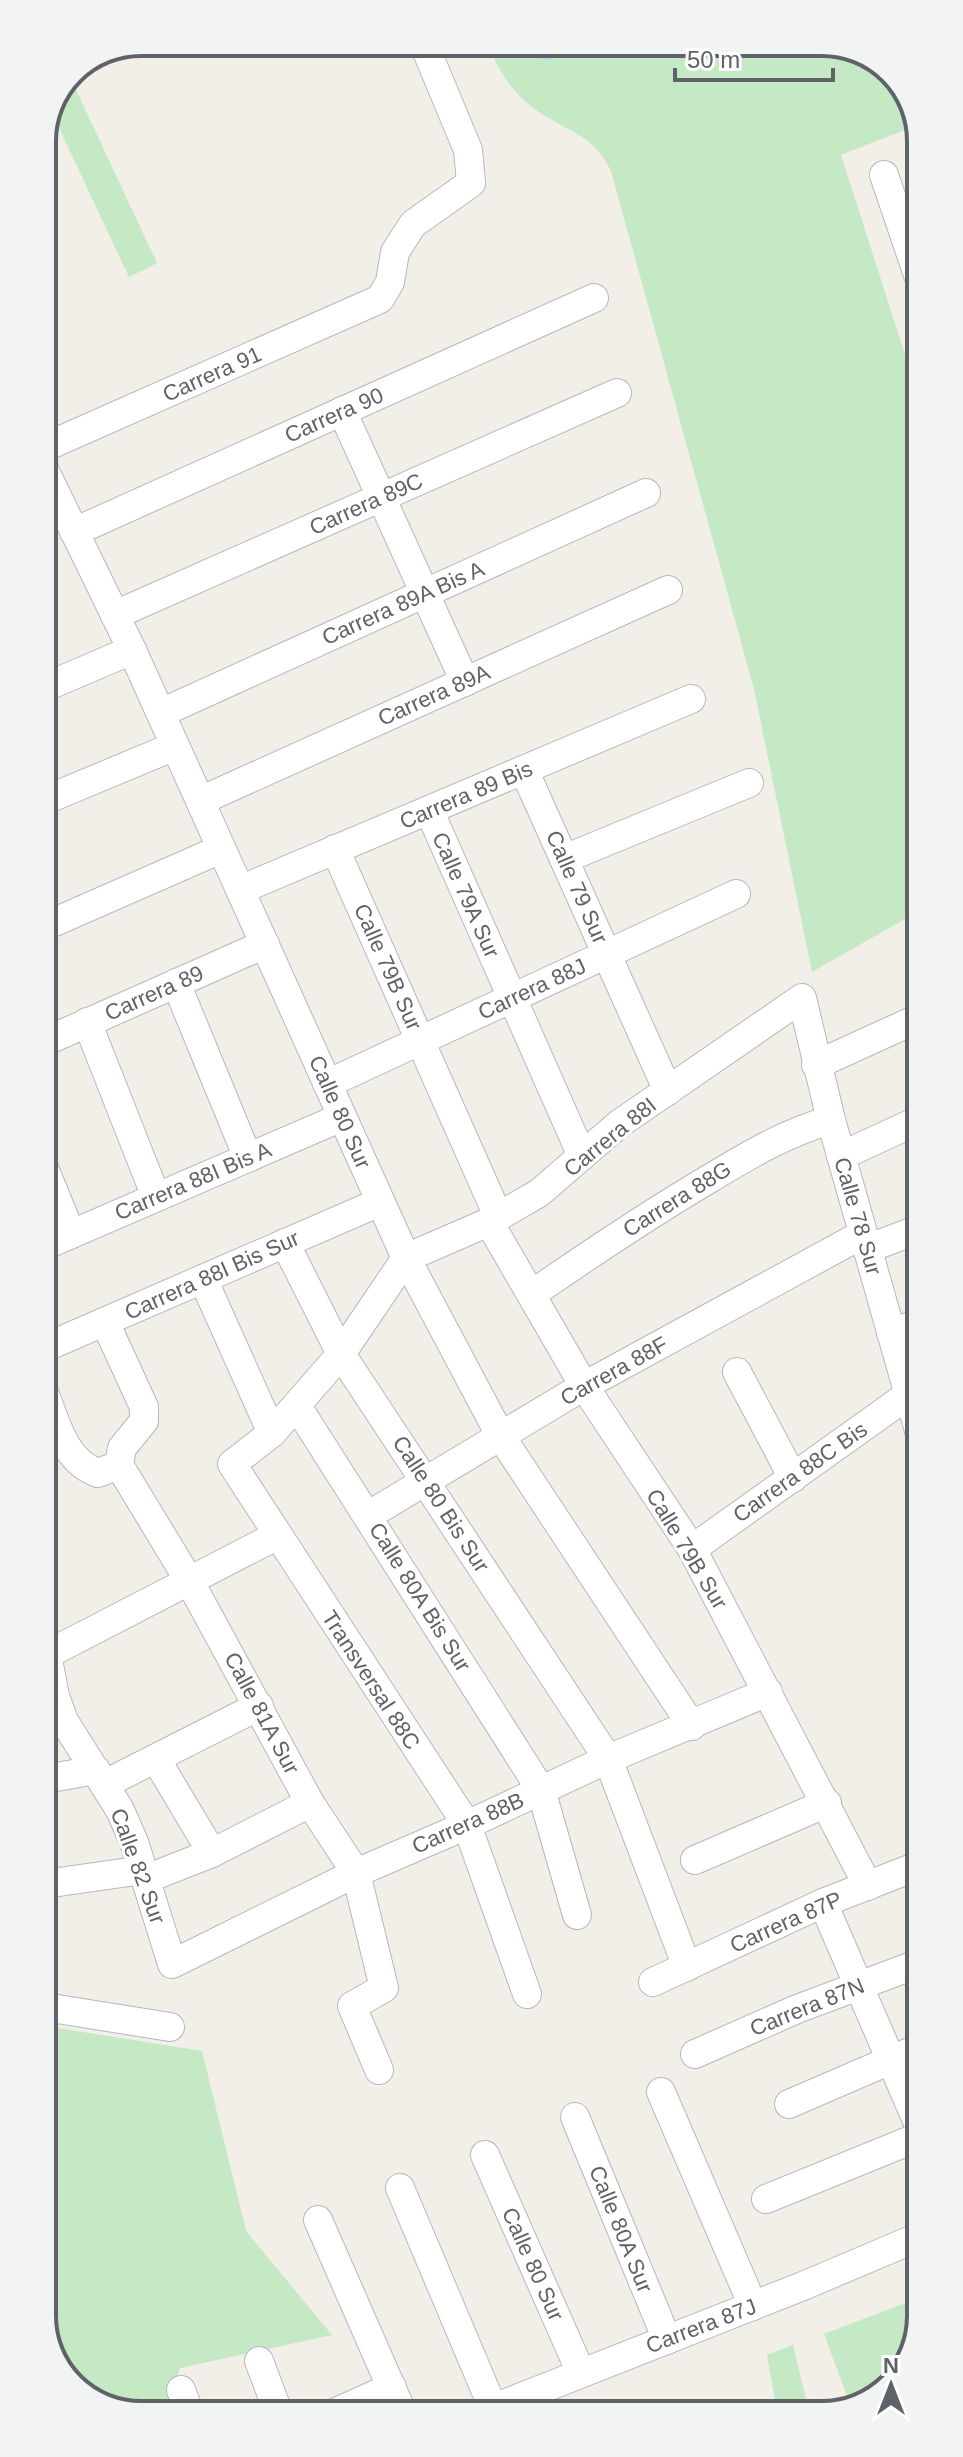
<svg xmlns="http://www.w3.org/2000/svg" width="963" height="2457" font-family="Helvetica,sans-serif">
<rect width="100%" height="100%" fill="#f1efe8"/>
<g fill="#c5e8c5">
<path d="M 487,42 L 829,42 L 883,63 L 917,115 L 918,141 L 912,127 L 841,155 L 918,395 L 919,911 L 812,972 L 754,689 L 611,171 C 593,134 570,133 539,112 C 513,95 498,70 487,42 Z"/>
<path d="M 69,75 L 157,263 L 129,277 L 52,113 Z"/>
<path d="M 45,2026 L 202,2051 L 246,2231 L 332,2335 L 180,2368 L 167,2415 L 134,2415 L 80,2394 L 46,2342 Z"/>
<path d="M 921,2297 L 921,2316 L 901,2376 L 852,2409 L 824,2334 Z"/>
<path d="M 793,2345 L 809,2412 L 777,2412 L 767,2355 Z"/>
</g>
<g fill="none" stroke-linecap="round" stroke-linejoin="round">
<path stroke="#aadaff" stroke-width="22" d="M 544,42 L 547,49"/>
<defs>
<g id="minor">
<path d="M 884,175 L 918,275"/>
<path d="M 342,411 L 465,682"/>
<path d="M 43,448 L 380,299 L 390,282 L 395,252 L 413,224 L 471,183 L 468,150 L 423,42"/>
<path d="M 43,467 L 132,650 L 406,1258 L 500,1435 L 692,1726"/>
<path d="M 74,532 L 594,298"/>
<path d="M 115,615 L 617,393"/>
<path d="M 43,688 L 132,650"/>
<path d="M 161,713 L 646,493"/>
<path d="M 524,770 L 668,1091"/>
<path d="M 43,801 L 175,746"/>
<path d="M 200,801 L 668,590"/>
<path d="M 429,810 L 582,1156"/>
<path d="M 335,849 L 498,1216"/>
<path d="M 564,859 L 749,783"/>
<path d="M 240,890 L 691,699"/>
<path d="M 43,927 L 221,849"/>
<path d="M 176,983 L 248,1158"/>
<path d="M 87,1022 L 156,1197"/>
<path d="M 44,1042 L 265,944"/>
<path d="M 816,1065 L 919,1018"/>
<path d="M 327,1084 L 736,894"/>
<path d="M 841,1156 L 919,1120"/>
<path d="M 44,1168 L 71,1234"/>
<path d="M 489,1222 L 584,1386 L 692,1549 L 868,1886"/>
<path d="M 285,1243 L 341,1354 L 608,1759 L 687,1967"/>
<path d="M 44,1246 L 342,1117"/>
<path d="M 867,1249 L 919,1229"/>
<path d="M 406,1258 L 489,1222 L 539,1193 L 619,1124 L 802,998 L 831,1120 L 920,1434"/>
<path d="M 406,1258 L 341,1354 L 272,1433 L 232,1464 L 467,1825 L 527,1994"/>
<path d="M 203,1279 L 272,1433"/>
<path d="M 532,1294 C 590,1254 648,1215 709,1179 C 747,1156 787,1132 831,1120"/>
<path d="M 105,1322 L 144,1407 L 144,1421 L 122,1448 L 119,1465 L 190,1582 L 310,1803 L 356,1873 L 384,1988 L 352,2006 L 379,2070"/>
<path d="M 891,1333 L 919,1323"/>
<path d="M 44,1348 L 380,1202"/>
<path d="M 737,1372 L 793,1478"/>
<path d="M 44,1392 C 56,1422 64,1461 98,1473 L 119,1465"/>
<path d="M 297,1406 L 541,1790 L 577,1915"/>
<path d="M 369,1515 L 584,1386 L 863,1234"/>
<path d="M 692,1549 L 908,1395"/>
<path d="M 44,1639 L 55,1696 L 64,1721 L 120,1810 L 134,1842 L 172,1964 L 356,1873 L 467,1825 L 608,1759 L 768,1692"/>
<path d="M 44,1656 L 276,1536"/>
<path d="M 156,1759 L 212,1853"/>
<path d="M 45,1779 L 96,1770"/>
<path d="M 105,1784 L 259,1706"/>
<path d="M 695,1860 L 827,1803"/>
<path d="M 146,1879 L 212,1853 L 310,1803"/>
<path d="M 45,1884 L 143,1870"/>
<path d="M 823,1903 L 921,2130"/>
<path d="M 653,1982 L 823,1903 L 920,1865"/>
<path d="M 45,2007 L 170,2027"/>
<path d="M 695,2054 L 797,2009 L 920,1963"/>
<path d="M 661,2092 L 753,2306"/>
<path d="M 789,2104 L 921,2047"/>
<path d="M 575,2117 L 667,2340"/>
<path d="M 485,2155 L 581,2373"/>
<path d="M 400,2188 L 493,2408"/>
<path d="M 766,2199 L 921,2136"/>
<path d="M 318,2220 L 403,2414"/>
<path d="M 259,2361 L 279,2414"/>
<path d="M 181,2390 L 190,2414"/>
<path d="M 481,2413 L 803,2286 L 921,2236"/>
<path d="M 332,2414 L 392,2387"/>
</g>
</defs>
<use href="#minor" stroke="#b5b8bc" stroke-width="30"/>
<use href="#minor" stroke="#fff" stroke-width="28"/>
</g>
<g text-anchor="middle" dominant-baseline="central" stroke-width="6" stroke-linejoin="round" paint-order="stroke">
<g font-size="22" fill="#5f6368" stroke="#fff">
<text transform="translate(212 374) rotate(-24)">Carrera 91</text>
<text transform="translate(334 415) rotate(-24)">Carrera 90</text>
<text transform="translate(366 504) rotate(-24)">Carrera 89C</text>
<text transform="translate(403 603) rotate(-24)">Carrera 89A Bis A</text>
<text transform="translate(434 695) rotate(-24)">Carrera 89A</text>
<text transform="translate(466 795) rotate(-23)">Carrera 89 Bis</text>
<text transform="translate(577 887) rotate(66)">Calle 79 Sur</text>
<text transform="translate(466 895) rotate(66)">Calle 79A Sur</text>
<text transform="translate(388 967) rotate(66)">Calle 79B Sur</text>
<text transform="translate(532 989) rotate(-25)">Carrera 88J</text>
<text transform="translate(154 993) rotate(-24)">Carrera 89</text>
<text transform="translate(340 1112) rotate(66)">Calle 80 Sur</text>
<text transform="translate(610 1137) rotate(-39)">Carrera 88I</text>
<text transform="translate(193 1181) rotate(-23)">Carrera 88I Bis A</text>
<text transform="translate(677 1199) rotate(-32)">Carrera 88G</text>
<text transform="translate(858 1216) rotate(74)">Calle 78 Sur</text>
<text transform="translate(212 1275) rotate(-24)">Carrera 88I Bis Sur</text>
<text transform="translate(614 1371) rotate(-29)">Carrera 88F</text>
<text transform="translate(800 1472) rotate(-35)">Carrera 88C Bis</text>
<text transform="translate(441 1504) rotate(57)">Calle 80 Bis Sur</text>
<text transform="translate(687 1549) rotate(59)">Calle 79B Sur</text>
<text transform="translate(420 1597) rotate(58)">Calle 80A Bis Sur</text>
<text transform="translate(371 1680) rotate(57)">Transversal 88C</text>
<text transform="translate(262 1713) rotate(62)">Calle 81A Sur</text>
<text transform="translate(468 1823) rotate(-24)">Carrera 88B</text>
<text transform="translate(138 1866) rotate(70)">Calle 82 Sur</text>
<text transform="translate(786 1922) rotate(-24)">Carrera 87P</text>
<text transform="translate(807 2007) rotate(-22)">Carrera 87N</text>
<text transform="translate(621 2229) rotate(68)">Calle 80A Sur</text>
<text transform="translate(533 2264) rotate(66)">Calle 80 Sur</text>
<text transform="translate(701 2326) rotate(-21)">Carrera 87J</text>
</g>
</g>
<path d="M0 0H963V2457H0ZM141 56H822A85 85 0 0 1 907 141V2316A85 85 0 0 1 822 2401H141A85 85 0 0 1 56 2316V141A85 85 0 0 1 141 56Z" fill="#f2f3f3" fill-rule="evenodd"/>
<path fill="none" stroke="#5f6368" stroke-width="4" d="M141 56H822A85 85 0 0 1 907 141V2316A85 85 0 0 1 822 2401H141A85 85 0 0 1 56 2316V141A85 85 0 0 1 141 56Z"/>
<g transform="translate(891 2385)" stroke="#ffffff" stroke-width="6" paint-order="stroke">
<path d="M0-6L14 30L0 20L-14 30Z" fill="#5f6368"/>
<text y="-12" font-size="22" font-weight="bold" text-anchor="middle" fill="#5f6368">N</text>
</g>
<path d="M675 68v12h158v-12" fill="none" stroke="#5f6368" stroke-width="4"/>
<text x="687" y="68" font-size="24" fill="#5f6368" stroke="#ffffff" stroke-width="6" paint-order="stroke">50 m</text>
</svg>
